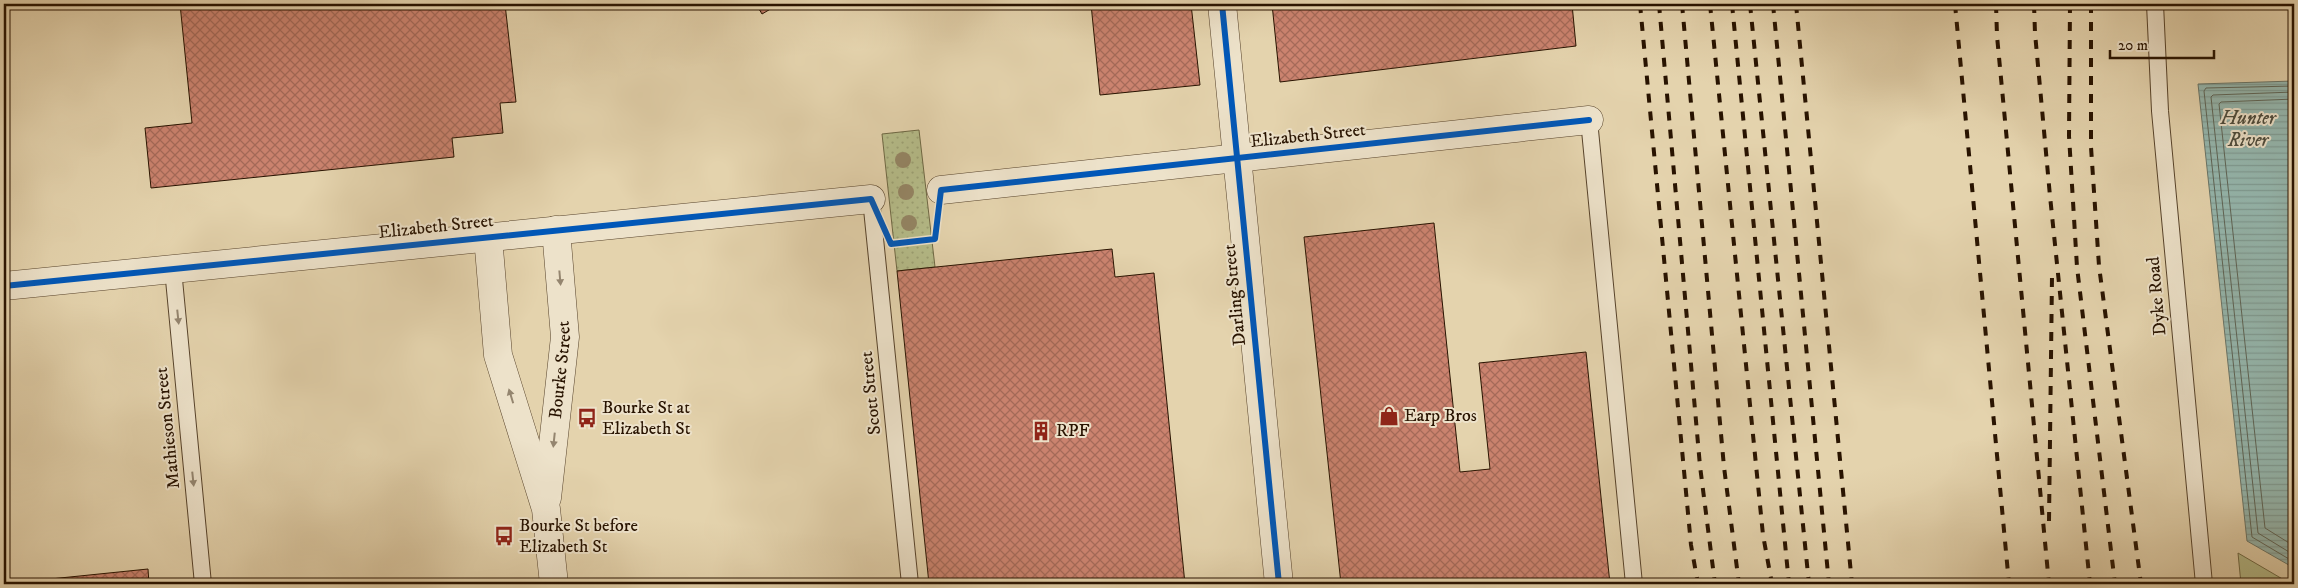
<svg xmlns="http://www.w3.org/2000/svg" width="2298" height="588" font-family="'IM FELL DW Pica',serif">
<defs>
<pattern id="grass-dots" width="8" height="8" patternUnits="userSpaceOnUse" patternTransform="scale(1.25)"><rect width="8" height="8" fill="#b5bc89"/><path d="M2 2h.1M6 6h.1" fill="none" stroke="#9ca174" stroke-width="1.8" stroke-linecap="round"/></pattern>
<pattern id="water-rules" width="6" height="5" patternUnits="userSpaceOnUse" patternTransform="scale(1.25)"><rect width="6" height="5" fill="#95b7ae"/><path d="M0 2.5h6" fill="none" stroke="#809c94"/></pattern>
<pattern id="building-cross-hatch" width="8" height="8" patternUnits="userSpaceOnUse" patternTransform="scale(1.25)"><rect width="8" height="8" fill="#cb836f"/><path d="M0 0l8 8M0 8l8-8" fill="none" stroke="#a56a59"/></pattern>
</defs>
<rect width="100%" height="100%" fill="#e4d3ad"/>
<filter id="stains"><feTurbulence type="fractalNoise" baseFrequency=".004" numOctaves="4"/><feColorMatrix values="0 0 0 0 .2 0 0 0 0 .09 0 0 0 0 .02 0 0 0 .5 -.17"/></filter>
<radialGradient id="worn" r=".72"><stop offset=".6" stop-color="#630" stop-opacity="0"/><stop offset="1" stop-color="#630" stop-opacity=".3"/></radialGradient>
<path fill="url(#grass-dots)" stroke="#6e6844" d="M 919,130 L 935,267 L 897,271 L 882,134 Z"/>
<path fill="#b5bc89" stroke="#6e6844" d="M 2238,553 L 2291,584 L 2241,584 Z"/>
<path fill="url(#water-rules)" stroke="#697568" d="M 2294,81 L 2294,568 L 2247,541 L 2198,84 Z"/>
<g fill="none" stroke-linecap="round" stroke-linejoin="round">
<g stroke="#5e6557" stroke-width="1">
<path d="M 2294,86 L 2206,88 L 2204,91 L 2252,537 L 2294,562"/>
<path d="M 2294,92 L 2213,95 L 2211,97 L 2258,533 L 2294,555"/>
<path d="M 2294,99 L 2221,102 L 2219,104 L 2265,528 L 2294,546"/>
</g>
</g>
<g fill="url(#building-cross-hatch)" stroke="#281300">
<path d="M 180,4 L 435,4 L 435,9 L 505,4 L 516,102 L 500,103 L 503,133 L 452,138 L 454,157 L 151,188 L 145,128 L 192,123 Z"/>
<path d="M 756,4 L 779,4 L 762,14 Z"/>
<path d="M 1091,4 L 1191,4 L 1200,85 L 1100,95 Z"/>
<path d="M 1272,4 L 1572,4 L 1576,46 L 1280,82 Z"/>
<path d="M 1434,223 L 1460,472 L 1490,469 L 1479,363 L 1586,352 L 1610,584 L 1341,584 L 1304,237 Z"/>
<path d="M 1112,249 L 1115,277 L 1154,273 L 1185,584 L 929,584 L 897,271 Z"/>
<path d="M 148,569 L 149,584 L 4,584 L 60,578 Z"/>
</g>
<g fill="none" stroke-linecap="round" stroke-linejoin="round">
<defs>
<g id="lane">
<path d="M 2155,4 L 2160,111 L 2204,584"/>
<path d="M 1589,120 L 1634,584"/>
<path d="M 871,199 L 910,584"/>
<path d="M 173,269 L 203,584"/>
</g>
<g id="street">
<path d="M 1222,4 L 1279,584"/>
<path d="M 941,190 L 1589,120"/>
<path d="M 488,237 L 498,355 L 546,509 L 554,584"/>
<path d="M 4,286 L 871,199"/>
<path id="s1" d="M 547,498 L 565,337 L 556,230"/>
</g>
</defs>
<use href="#lane" stroke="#57432b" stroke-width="18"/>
<use href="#street" stroke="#57432b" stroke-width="29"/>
<use href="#lane" stroke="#ede2ca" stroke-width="16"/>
<use href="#street" stroke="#ede2ca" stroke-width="28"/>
<g stroke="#281300" stroke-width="4" stroke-dasharray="9 9" stroke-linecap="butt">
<path d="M 1640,4 L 1691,545 L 1698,584"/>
<path d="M 1659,4 L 1700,466 L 1715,584"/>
<path d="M 1682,4 L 1724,467 L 1739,584"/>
<path d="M 1710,4 L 1763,535 L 1772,584"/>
<path d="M 1732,4 L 1789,584"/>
<path d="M 1750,4 L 1809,584"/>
<path d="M 1773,4 L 1829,584"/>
<path d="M 1796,4 L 1852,584"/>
<path d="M 1955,4 L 2009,584"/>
<path d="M 1996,4 L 1997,36 L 2049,584"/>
<path d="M 2034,4 L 2035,33 L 2050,196 L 2090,584"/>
<path d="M 2070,4 L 2069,136 L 2077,267 L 2115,584"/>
<path d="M 2091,4 L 2091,147 L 2099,266 L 2141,584"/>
<path d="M 2049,521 L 2052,276"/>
</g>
<defs>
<g id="cycleway">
<path d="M 1222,4 L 1279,584"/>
<path d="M 4,286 L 871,199 L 891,244 L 935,239 L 941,190 L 1589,120"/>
</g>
</defs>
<use href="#cycleway" stroke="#ede2ca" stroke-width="9"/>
<use href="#cycleway" stroke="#0057b8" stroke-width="6"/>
</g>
<g fill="#948564">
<circle cx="903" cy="160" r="8"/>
<circle cx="906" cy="192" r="8"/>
<circle cx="909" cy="223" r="8"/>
</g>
<defs><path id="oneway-solid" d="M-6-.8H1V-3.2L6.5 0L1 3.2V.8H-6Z" transform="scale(1.25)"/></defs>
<g fill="#94856f">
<use href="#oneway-solid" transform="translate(560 278) rotate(85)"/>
<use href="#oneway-solid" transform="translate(178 317) rotate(84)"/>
<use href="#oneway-solid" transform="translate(511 396) rotate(-107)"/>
<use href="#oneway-solid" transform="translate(554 440) rotate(96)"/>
<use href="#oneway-solid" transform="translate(193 479) rotate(84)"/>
</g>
<defs>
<symbol id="shop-bare" viewBox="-9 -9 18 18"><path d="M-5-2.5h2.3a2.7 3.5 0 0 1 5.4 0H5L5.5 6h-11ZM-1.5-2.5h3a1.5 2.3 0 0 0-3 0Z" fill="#8f2418" stroke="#ede2ca" stroke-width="2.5" paint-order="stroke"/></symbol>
<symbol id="bus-bare" viewBox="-9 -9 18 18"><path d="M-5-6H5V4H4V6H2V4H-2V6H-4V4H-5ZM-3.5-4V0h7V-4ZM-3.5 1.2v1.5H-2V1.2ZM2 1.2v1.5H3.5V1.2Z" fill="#8f2418" stroke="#ede2ca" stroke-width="2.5" paint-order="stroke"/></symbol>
<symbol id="building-bare" viewBox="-9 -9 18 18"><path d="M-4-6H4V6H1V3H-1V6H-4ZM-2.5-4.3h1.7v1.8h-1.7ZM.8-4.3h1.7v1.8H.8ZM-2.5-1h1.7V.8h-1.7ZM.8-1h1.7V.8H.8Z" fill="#8f2418" stroke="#ede2ca" stroke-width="2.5" paint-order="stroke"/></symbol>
</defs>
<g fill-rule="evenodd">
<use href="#shop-bare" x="1375" y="402" width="28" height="28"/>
<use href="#bus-bare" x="573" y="404" width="28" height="28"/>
<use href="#building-bare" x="1027" y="417" width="28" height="28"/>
<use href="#bus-bare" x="490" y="522" width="28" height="28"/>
</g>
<g text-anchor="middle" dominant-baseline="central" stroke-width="4" stroke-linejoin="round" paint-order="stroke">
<g font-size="18" fill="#281300" stroke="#ede2ca">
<text transform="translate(1308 136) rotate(-6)">Elizabeth Street</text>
<text transform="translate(436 227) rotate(-6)">Elizabeth Street</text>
<text transform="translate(1235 295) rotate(-96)">Darling Street</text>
<text transform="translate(2157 296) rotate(-95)">Dyke Road</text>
<text stroke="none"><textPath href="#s1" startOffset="129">Bourke Street</textPath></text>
<text transform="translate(871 393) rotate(-96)">Scott Street</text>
<text transform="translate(168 428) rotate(-96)">Mathieson Street</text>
</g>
<g font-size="18" fill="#281300" stroke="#ede2ca" text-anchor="start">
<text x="602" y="408">Bourke St at<tspan x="602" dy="21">Elizabeth St</tspan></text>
<text x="1404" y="416">Earp Bros</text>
<text x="1056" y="431">RPF</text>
<text x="519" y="526">Bourke St before<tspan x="519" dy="21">Elizabeth St</tspan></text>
</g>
<g font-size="19" font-style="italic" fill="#4e4c3d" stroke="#ede2ca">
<text x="2248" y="118">Hunter<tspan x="2248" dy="22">River</tspan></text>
</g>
</g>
<rect width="2298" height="588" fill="none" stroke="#e4d3ad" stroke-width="20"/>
<rect x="5" y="5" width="2288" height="578" fill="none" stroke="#281300" stroke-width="2.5"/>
<rect x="10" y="10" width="2278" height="568" fill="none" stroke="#281300"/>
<path d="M2110 50v8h104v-8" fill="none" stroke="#281300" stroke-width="2.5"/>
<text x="2118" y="50" font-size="15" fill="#281300" stroke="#ede2ca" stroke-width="4" paint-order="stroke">20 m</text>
<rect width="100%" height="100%" filter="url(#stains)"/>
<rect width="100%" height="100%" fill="url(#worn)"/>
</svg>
